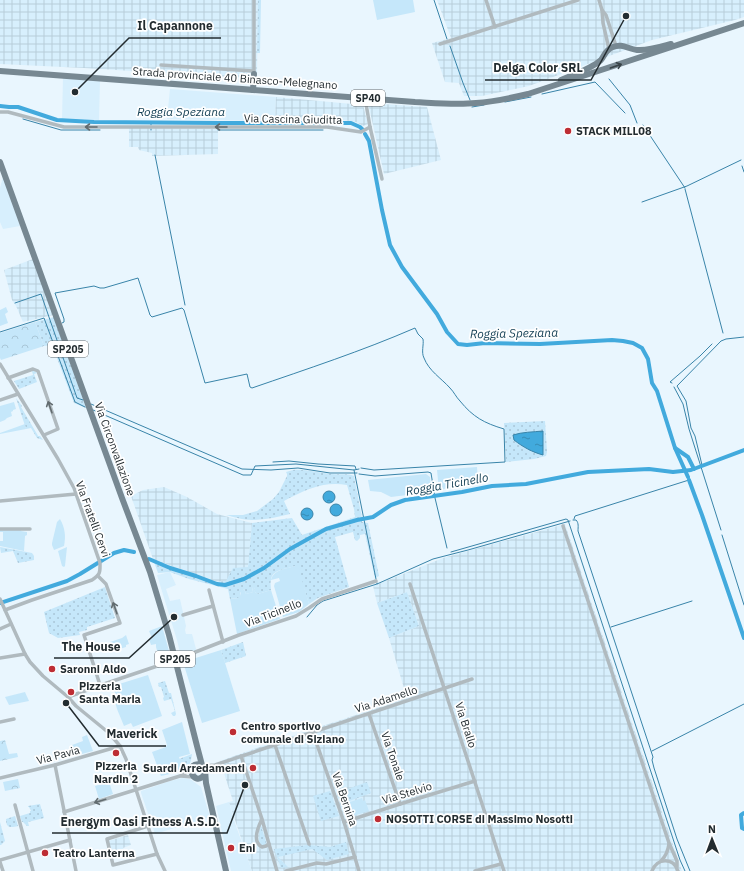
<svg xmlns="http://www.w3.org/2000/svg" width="744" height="871" font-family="'IBM Plex Sans',sans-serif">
<defs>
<pattern id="industrial-grid" width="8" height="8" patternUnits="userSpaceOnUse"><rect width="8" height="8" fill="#d7effd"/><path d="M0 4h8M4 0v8" fill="none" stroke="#b8cdd9"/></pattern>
<pattern id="grass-dots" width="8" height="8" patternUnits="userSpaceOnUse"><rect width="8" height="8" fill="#c5e7fa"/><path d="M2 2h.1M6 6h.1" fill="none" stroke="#a9c6d7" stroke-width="1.8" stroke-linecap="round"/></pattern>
<pattern id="park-crowns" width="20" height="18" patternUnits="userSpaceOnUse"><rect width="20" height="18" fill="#c5e7fa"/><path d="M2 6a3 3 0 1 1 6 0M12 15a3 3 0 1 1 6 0" fill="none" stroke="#a9c6d7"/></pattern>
<pattern id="water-ripples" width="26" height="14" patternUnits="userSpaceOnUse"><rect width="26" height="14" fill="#42aadd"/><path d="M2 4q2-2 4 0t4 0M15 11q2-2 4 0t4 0" fill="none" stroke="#378bb4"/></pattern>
</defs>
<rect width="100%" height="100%" fill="#e9f6fe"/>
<g fill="#d7effd">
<path d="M 63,78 L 100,81 L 99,120 L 62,119 Z"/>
<path d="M 170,89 L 276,97 L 275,121 L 167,119 Z"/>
<path d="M 3,177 L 20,226 L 3,229 L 0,222 L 0,188 Z"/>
<path d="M 170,572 L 176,585 L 166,589 L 170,601 L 180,599 L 186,626 L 185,630 L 186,634 L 192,634 L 196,649 L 195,652 L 181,657 L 177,640 L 157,575 Z"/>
<path d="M 182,778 L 190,779 L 201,787 L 210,817 L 155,834 L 141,793 L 141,791 L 170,781 Z"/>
<path d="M 229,802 L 235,823 L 252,871 L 231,871 L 216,806 Z"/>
</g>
<g fill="url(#industrial-grid)">
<path d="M 0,0 L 258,0 L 257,75 L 244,78 L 84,68 L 0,64 Z"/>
<path d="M 437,0 L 744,0 L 744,17 L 735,20 L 652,40 L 529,86 L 482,96 L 464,96 L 459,83 L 445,82 L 432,43 L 451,38 Z"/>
<path d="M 276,97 L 363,105 L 368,124 L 363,126 L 356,122 L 343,120 L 275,121 Z"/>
<path d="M 368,103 L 427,107 L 441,160 L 384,174 Z"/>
<path d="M 129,128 L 218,129 L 218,154 L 152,156 L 152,153 L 139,150 L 138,147 L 129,147 Z"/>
<path d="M 33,259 L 53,315 L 23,322 L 16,306 L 12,300 L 4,270 Z"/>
<path d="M 164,487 L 187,497 L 217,514 L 252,523 L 248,568 L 227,581 L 215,582 L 153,559 L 131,496 L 143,490 Z"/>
<path d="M 565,524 L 682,871 L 252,871 L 229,802 L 233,801 L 220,761 L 274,742 L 392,703 L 395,699 L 406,695 L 389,638 L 419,626 L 407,592 L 377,603 L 373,586 L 443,558 Z"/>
<path d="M 128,835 L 131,845 L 123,848 L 124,852 L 112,855 L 108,841 Z"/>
</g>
<g fill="url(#grass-dots)">
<path d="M 258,0 L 261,0 L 260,53 L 257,53 Z"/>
<path d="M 54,317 L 86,408 L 74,403 L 52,345 L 44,346 L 35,322 Z"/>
<path d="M 32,371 L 34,371 L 36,372 L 37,373 L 34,374 L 37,382 L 19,389 L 14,381 L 33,375 Z"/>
<path d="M 16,398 L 22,406 L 21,407 L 37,434 L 38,436 L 40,436 L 43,440 L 37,438 L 31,428 L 26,429 Z"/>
<path d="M 545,421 L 547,452 L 546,456 L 534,459 L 506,462 L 504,423 Z"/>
<path d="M 293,470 C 306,469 319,473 332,474 C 340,475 347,473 354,476 L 362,518 L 362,522 L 368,523 L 379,576 L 375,578 L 365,534 L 360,535 L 360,538 L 357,541 L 355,540 L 353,532 L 335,537 L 349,587 L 318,598 L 309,604 L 297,566 L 295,566 C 287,569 272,569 271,580 C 270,583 271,587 271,590 L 258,594 L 255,592 L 254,587 L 252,587 L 253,592 L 246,594 L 244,589 L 240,593 L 240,597 L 238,598 L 230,599 L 228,589 L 189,579 L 170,572 L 158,573 L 153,559 L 215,582 L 226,581 L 233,568 L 248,567 L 252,523 L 292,518 L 302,535 L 355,517 L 354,509 L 347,485 C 323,481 305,490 284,501 L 290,514 C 278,517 265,520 252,520 C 243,520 234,517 226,515 L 243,515 L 257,511 L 273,499 L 279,492 L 287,476 L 287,474 L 286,472 Z"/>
<path d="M 0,547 L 32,553 L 34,556 L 34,560 L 18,563 L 13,551 L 1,553 Z"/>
<path d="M 105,587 L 115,618 L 87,627 L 87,630 L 79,632 L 80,635 L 58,638 L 49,633 L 44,612 Z"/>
<path d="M 407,592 L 419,626 L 389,638 L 377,603 Z"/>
<path d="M 243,642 L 246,656 L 225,663 L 221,650 Z"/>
<path d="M 165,681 L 169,693 L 171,693 L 176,714 L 175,716 L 173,716 L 171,713 L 175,711 L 171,699 L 164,701 L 163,698 L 164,697 L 161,687 L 159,687 L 158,683 Z"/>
<path d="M 192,754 C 191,761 190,768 183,770 L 179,759 Z"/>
<path d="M 367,782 L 371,793 L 341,804 L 337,793 Z"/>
<path d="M 330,791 L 339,816 L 321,821 L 313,796 Z"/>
<path d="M 40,804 L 44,818 L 28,822 L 29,826 L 27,826 L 23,822 L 22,822 L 20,816 L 30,813 L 30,811 L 31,811 L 29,807 L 28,807 L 28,806 Z"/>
<path d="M 15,816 L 18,826 C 10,828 6,828 6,819 Z"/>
<path d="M 0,822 L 5,841 L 1,845 L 0,845 Z"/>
<path d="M 261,826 L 266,842 L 265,845 L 262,846 L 259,842 L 260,828 Z"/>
<path d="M 346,842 L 349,854 L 327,860 L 312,849 L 278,857 L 288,867 L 281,868 L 274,849 L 308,845 L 330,847 Z"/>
</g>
<g fill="url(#park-crowns)">
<path d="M 35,322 L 44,346 L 1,360 L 0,358 L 0,333 Z"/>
<path d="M 5,740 L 9,754 L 17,753 L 18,757 L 0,761 L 0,741 Z"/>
<path d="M 18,779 L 20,788 L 5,791 L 3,782 Z"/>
</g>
<g fill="#c5e7fa">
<path d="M 373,0 L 413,0 L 415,12 L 377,20 Z"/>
<path d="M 6,307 L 8,312 L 5,314 L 8,323 L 0,326 L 0,310 Z"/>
<path d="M 14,402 L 16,409 L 13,410 L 13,411 L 11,412 L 12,416 L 7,418 L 5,420 L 0,422 L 0,406 Z"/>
<path d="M 25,424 L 26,429 L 0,434 L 0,433 Z"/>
<path d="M 477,467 L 478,482 L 439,490 L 437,470 Z"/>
<path d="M 426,474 L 430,477 L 431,492 L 391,497 L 381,492 L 370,491 L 368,480 Z"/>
<path d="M 60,519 C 65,528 66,536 64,546 L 54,550 L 52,545 L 52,543 L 57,522 Z"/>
<path d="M 20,529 L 21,531 L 27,532 L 27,535 L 25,536 L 24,551 L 0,546 L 0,541 L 3,541 L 3,532 L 0,532 L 0,530 Z"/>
<path d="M 67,547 L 65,566 L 64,567 L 62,566 L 58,551 Z"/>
<path d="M 295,566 L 298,566 L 309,604 L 299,612 L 283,617 L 274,586 L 275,583 L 280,581 L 279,578 L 271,580 C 274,569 286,569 295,566 Z"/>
<path d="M 254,586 L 255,592 L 258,594 L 271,590 L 280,619 L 237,634 L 230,599 L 238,598 L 240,596 L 241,591 L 244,589 L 246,594 L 253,592 L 252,587 Z"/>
<path d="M 162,626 L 171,658 L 169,660 L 161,664 L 156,647 L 156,644 L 151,645 L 149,639 L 152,638 L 149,631 Z"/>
<path d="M 126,635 L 129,644 L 126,645 L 126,647 L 113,651 L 110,642 L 122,638 Z"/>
<path d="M 221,650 L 240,711 L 202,723 L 183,662 Z"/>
<path d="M 148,675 L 162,716 L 133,727 L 131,723 L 124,726 L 117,709 L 114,698 L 117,697 L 113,688 L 116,687 L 116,685 Z"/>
<path d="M 25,692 L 29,701 L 9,705 L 5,697 Z"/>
<path d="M 182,722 L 190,754 L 179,757 L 183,771 L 161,776 L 152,752 L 166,747 L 167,745 L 162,730 Z"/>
<path d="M 87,735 L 93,751 L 74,756 L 72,745 L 83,741 L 82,737 Z"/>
<path d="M 109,782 L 113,794 L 99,799 L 95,786 Z"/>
<path d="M 362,798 L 363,801 L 365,800 L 369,811 L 346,818 L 341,805 Z"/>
</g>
<g fill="url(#water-ripples)" stroke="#3984a9">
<path d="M 543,431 L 543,455 C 532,452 523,447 514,440 L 513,435 C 522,432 533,432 543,431 Z"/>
<circle cx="329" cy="497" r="6"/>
<circle cx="336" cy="510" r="6"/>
<circle cx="307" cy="514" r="6"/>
</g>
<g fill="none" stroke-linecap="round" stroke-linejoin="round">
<g stroke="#3984a9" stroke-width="1">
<path d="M 434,0 L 447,39"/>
<path d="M 450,46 L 463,83 L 470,100"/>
<path d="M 609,79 L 630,105 L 637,123"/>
<path d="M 542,94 L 595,82 L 625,113"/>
<path d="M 505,102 L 531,97"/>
<path d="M 472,107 L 484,105"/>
<path d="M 23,119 L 61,130 L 100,130"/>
<path d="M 151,122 L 151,125"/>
<path d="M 643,125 L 685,188"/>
<path d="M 151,129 L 151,130"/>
<path d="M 218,130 L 323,130"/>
<path d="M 155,155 L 185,305"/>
<path d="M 742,166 L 744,172"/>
<path d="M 685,189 L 723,333"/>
<path d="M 642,202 L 687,186 L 741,160"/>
<path d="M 15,303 L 41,294 L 77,398 L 83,400"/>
<path d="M 62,323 L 64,322 L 64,319 L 55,293 L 94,286 L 100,288 L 104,288 L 138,278 L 150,315 L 152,317 L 182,308 L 184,310 L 205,383 L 247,374 L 250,387 L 252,388 C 307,369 362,351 415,328 L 418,334 L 423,339 C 424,345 421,352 424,358 C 429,371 441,378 450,388 C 454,392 456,397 460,401 C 473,417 484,423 504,429 L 505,462 L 374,470 L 361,468"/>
<path d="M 0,332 L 44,318 L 75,402 L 85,407"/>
<path d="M 672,383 L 670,382 L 700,356 L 712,344"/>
<path d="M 674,387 L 683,404 L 689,429 L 721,530"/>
<path d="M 91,404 L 242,469 L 271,470 L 298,468 L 330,473 L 357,473"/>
<path d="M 93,410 L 243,475 L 251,475 L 255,466 L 296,464 L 354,470 L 359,469"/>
<path d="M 273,462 L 289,461 L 318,464 L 355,466 L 356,469"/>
<path d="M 702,465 L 695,436 L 691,428 L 686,401 L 677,386 L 721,341 L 726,339 L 744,337"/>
<path d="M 354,470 L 376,579"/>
<path d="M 359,474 L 375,476 L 428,472 L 431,473 L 435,498 L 447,548"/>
<path d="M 574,519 L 575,516 L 689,480"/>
<path d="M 573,520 L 576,520 C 579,523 578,527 578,531 L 653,757 L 652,760 L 654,768 L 677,839 L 690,871"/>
<path d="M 722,535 L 744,605"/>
<path d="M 451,552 L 566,519 L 568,520 L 680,860 L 685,871"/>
<path d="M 377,583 L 377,584 L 433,559 L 468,550 L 570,521"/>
<path d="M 307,617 L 317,605 L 323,601 L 377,584"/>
<path d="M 611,627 L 692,601"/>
<path d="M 652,751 L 744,704"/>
</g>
<g stroke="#42aadd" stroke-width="4">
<path d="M 0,106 L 9,107 L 18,107 L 57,120 L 94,122 L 220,123 L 351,123 L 360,127 L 363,130"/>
<path d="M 365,134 L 369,141 L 382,210 L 390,245 L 402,267 L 437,314 L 447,332 L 458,344 L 467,345 L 485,343 L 540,344 L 612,340 L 623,341 L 633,343 L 642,348 L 648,359 L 652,383 L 657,391 L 675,448 L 688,477"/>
<path d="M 675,448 L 688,457 L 694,469"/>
<path d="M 689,480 L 702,515 L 744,638"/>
<path d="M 149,559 L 170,568 L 196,576 L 217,584 L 225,585 L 244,579 L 264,568 L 290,549 L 326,529 L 357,520 L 373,517 L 391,505 L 405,500 L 462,492 L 492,486 L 526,484 L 588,472 L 649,469 L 673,472 L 691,470 L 744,450"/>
<path d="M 0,603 L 67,581 L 80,574 L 114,553 L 124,550 L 134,552"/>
<path d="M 744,813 L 741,815 L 742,828 L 744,829"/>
</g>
<g stroke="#b0babf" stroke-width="3.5">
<path d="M 254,0 L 254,73"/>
<path d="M 486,0 L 495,27"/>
<path d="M 599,0 L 602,10 L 603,23 L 609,49"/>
<path d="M 602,10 L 606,15 L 616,46"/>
<path d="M 440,44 L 578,0"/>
<path d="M 161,65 L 253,71"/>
<path d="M 365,98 L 370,127 L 382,179"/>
<path d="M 0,112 L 8,112 L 64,127 L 327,127 L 361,132 L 370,127"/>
<path d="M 0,364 L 58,459 L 74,488 L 100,563 C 100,572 101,574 92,580 L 32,600 L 5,610"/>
<path d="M 8,378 L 33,369 L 38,371 L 58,429 L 44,435"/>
<path d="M 0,400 L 18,394"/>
<path d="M 0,501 L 76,494"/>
<path d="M 563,526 L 669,843 L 677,861 L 677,867"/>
<path d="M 0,529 L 30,529"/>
<path d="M 98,576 L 106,584 L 120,623 L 84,635 L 100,685"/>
<path d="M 410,584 L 504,871"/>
<path d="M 209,590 L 223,642"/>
<path d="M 0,599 L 25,654 L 30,662 L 43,676 L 68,697 L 76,706 L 109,733 L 120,746 L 126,759 L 157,854 L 165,871"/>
<path d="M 183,615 L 213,606"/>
<path d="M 0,629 L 11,624"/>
<path d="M 0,658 L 25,654"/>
<path d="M 68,697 L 107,683 L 175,660 L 239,635 L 296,616 L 309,608 L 322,599 L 376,581"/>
<path d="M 369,714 L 400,804"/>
<path d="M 0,722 L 14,719"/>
<path d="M 313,733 L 344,822 L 359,871"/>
<path d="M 275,745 L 309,844"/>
<path d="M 241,756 L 262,819 L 269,844 L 266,846 L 262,847 C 252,842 258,827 262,819"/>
<path d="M 55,765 L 76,871"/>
<path d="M 203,766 L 215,765 L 472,679"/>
<path d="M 181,776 L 193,777"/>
<path d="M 0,778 L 55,765 L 120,746"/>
<path d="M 15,805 L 33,871"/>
<path d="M 64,812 L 180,776 L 191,770"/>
<path d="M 344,822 L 400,804 L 475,781"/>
<path d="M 148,826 L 107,839 L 113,865 L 157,854"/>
<path d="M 269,844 L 277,871"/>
<path d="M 0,860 L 70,840"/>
<path d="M 661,861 C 666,856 668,851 669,844"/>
<path d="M 0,862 L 3,871"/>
<path d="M 286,871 L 317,863 L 326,864 L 355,857"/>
<path d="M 475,871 L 501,864"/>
<path d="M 652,871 C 657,858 673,857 678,871"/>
</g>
<g stroke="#778892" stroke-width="6">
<path d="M 0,71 L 415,102 C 435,103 456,105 476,103 C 494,102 511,98 528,94 L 744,23"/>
<path d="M 561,80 C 573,75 591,69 601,60 C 605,55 605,50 613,47 C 622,43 628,49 637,50 C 648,51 660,47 671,44"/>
<path d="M 253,90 L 254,74"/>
<path d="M 0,162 L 122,498 L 150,572 L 169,635 L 197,746 L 202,765 L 205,770 L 206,783 L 226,871"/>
<path d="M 202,765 C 183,759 193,790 205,774"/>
</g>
</g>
<defs><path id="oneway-shaft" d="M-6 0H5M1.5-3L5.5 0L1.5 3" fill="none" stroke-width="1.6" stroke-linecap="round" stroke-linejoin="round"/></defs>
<use stroke="#384348" href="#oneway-shaft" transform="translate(616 66) rotate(-19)"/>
<g stroke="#626c70">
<use href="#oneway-shaft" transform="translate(91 127) rotate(-180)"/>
<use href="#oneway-shaft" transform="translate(221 127) rotate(-180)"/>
<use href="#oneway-shaft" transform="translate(50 407) rotate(-109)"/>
<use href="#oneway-shaft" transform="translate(115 608) rotate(-109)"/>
<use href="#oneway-shaft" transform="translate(100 801) rotate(163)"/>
</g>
<g fill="#bd2d34" stroke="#fff" stroke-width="1.5">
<circle cx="568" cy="131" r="4"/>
<circle cx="52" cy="669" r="4"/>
<circle cx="71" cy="692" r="4"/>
<circle cx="233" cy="732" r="4"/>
<circle cx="116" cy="753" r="4"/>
<circle cx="253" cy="768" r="4"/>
<circle cx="378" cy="819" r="4"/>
<circle cx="231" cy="848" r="4"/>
<circle cx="45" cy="853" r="4"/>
</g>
<g text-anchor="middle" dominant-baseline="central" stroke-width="3.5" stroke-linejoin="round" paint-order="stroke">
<g fill="#fff" stroke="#656b6e" stroke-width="1">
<rect x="351" y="90" width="34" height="16" rx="3"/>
<rect x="48" y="341" width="40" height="16" rx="3"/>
<rect x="155" y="651" width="40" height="16" rx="3"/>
</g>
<g font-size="10" font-weight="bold" fill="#232c30">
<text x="368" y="98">SP40</text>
<text x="68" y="349">SP205</text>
<text x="175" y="659">SP205</text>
</g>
<g font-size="11" fill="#232c30" stroke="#fff">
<text transform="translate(235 78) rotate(4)">Strada provinciale 40 Binasco-Melegnano</text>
<text transform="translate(293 119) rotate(1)">Via Cascina Giuditta</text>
<text transform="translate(115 449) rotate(70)">Via Circonvallazione</text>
<text transform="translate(93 519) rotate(70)">Via Fratelli Cervi</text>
<text transform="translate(273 613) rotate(-21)">Via Ticinello</text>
<text transform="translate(386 699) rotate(-18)">Via Adamello</text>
<text transform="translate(466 725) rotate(72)">Via Brallo</text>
<text transform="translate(58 755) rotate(-15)">Via Pavia</text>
<text transform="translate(393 756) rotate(71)">Via Tonale</text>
<text transform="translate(407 793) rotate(-17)">Via Stelvio</text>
<text transform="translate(345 799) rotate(71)">Via Bernina</text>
</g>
<g font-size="11" font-weight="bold" fill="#232c30" stroke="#fff" text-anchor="start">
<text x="576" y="131">STACK MILL08</text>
<text x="60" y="669">Saronni Aldo</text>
<text x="79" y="686">Pizzeria<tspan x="79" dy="13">Santa Maria</tspan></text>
<text x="241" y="726">Centro sportivo<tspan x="241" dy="13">comunale di Siziano</tspan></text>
<text x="116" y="766" text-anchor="middle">Pizzeria<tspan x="116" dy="13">Nardin 2</tspan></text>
<text x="245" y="768" text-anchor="end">Suardi Arredamenti</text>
<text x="386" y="819">NOSOTTI CORSE di Massimo Nosotti</text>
<text x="239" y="848">Eni</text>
<text x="53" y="853">Teatro Lanterna</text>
</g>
<g font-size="12" font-style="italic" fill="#123e53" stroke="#fff">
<text x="181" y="111">Roggia Speziana</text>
<text transform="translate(514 333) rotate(-1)">Roggia Speziana</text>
<text transform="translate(447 484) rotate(-10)">Roggia Ticinello</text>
</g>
</g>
<path fill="none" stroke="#232c30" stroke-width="1.5" d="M75 92L129 38H221M626 16L591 80H485M174 617L129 658H54M66 703L99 746H166M245 785L227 833H52"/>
<g fill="#232c30" stroke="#fff" stroke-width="1.5">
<circle cx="75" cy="92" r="4"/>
<circle cx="626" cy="16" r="4"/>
<circle cx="174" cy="617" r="4"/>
<circle cx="66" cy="703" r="4"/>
<circle cx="245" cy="785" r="4"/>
</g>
<g font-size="12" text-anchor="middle" font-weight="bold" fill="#232c30" stroke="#fff" stroke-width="3.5" stroke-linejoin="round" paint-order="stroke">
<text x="175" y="30">Il Capannone</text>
<text x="538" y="72">Delga Color SRL</text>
<text x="91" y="651">The House</text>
<text x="132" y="738">Maverick</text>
<text x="140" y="826">Energym Oasi Fitness A.S.D.</text>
</g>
<g transform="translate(712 839) rotate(359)" stroke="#ffffff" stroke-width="3" paint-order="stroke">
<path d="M0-3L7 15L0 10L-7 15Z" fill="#232c30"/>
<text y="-6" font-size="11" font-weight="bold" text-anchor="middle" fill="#232c30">N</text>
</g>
</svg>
